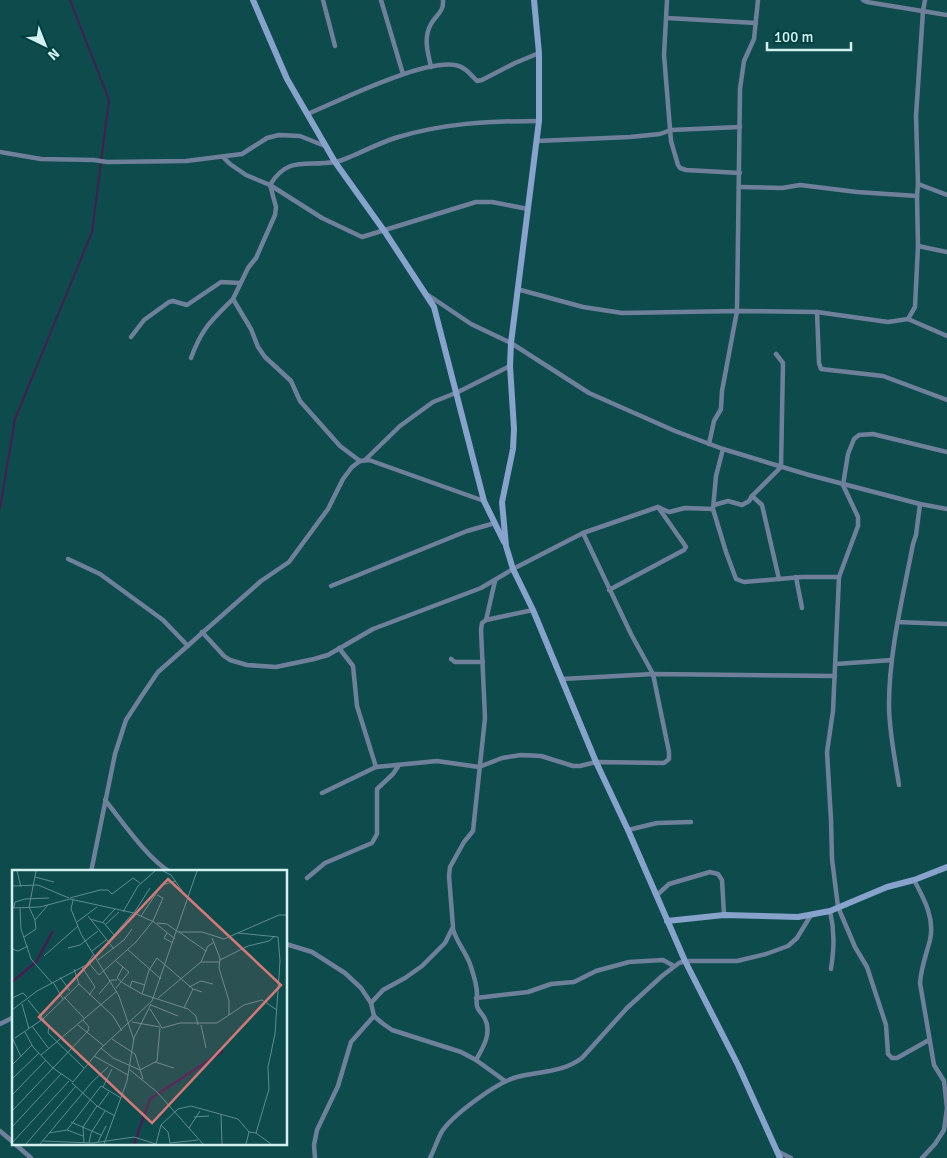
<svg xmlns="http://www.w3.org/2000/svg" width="947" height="1158" font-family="Signika,sans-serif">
<rect width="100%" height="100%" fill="#0e4b4d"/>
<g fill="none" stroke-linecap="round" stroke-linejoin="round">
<path stroke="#461d52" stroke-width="2" d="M 0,508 L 15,419 L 92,232 L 109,100 L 70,0"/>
<g stroke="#6f819a" stroke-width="4.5">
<path d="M 323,0 L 335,46"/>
<path d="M 381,0 L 403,74"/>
<path d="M 667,0 L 664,55 L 671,141 L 678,165 L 680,168 L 686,170 L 740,173"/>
<path d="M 863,0 L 867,2 L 947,15"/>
<path d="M 667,18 L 756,23"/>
<path d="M 431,67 C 428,53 423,38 431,24 C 436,15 444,12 443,0"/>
<path d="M 308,114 C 338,101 429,56 459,66 C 466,68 472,76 477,81 L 482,80 L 515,63 L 539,53"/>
<path d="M 537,141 L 630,137 L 660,134 L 671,130 L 740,127"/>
<path d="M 0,152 L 41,159 L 94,160 L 107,162 L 186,161 L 242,154 L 267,138 L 279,135 L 300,136 L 325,146"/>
<path d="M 223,157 L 230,164 L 246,175 L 270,185 L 322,218 L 362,237 L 476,202 L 492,202 L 528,209"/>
<path d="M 918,184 L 947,195"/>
<path d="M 740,187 L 782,188 L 800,185 L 857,192 L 917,196"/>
<path d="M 918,246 L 947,252"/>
<path d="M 517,289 L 583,307 L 622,313 L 737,311 L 817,312 L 888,322 L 908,319 L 947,336"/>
<path d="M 428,295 L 471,324 L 511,343 L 589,393 L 675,431 L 723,449 L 809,475 L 920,504 L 947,509"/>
<path d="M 817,312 L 819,363 L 821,369 L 883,376 L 947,400"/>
<path d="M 908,319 L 915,307 L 918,246 L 917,196 L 918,184 L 916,116 L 923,11 L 925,0"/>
<path d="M 131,337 L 144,320 L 169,302 L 173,301 L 187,305 L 221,282 L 240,283"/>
<path d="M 191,358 C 202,328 211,321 233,299"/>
<path d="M 709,444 L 714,421 L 721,409 L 722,391 L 737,311 L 740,89 L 744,61 L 754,39 L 758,0"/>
<path d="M 723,449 L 716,476 L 713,509 L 726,552 L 736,579 L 744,582 L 802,577 L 839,577"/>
<path d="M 365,460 L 400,426 L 433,402 L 458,392 L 510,366"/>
<path d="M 360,461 L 340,446 L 300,401 L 291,381 L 265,357 L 258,347 L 251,329 L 233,299 L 248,268 L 256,258 L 275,215 L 276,207 L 270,185 C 288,155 307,167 334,162 C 340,162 347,158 352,156 C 366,150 380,143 395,138 C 442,123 490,121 539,121"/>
<path d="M 752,496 L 781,467 L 783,363 L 776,354"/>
<path d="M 714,505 L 728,501 L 742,505 L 749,501 L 752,496 L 762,505 L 779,579"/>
<path d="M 68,559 L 100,574 L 163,620 L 188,646"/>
<path d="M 796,577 L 802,608"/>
<path d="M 331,586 L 467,531 L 495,523"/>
<path d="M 609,590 L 684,550 L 686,547 L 684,544 L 658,507"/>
<path d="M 486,620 L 533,610"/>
<path d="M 898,622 L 947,624"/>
<path d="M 202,632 L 224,656 L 230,660 L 247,665 L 276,667 L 314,659 L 328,655 L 373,629 L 481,588 L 513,569 L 583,533 L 658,507 L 669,512 L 685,508 L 713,509"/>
<path d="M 339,648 L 353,666 L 357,706 L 376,767"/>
<path d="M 451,659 L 455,662 L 483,662"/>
<path d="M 836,664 L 892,660"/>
<path d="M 562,679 L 653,674 L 835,676"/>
<path d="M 899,785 C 895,759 889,731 889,705 C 889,651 903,597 913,544 L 916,535 L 920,504"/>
<path d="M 322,793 L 376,767 L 437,761 L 479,767 L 502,758 L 521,755 L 541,756 L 573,766 L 580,766 L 596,762 L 664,763 L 669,759 L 669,752 L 653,674 L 631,634 L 583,533"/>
<path d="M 105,800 C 122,821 147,858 170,872"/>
<path d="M 628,830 L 657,823 L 691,822"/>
<path d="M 91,872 L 115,754 L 126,720 L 143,694 L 158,672 L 261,581 L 289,562 L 328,509 L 343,479 L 352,467 L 360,461 L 369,460 L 484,501"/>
<path d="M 307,878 L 325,863 L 372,843 L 377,834 L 377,789 L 393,774 L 399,765"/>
<path d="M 914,880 C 924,899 935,918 930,940 C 926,955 921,968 920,983 L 934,1065 L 944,1081 L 947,1108 L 944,1130 L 935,1144 L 922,1158"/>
<path d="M 656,896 L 669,884 L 710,872 L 718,874 L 722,880 L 724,915"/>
<path d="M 830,911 C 835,932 834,949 831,969"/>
<path d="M 453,929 C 456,941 465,951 470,964 C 473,973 477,984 477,994 C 477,999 476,1002 477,1006 C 478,1011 483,1014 485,1019 C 492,1033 483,1048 476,1060"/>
<path d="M 286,944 L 312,952 L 345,973 L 361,988 L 371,1003 L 374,1016 L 382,1023 L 392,1030 L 461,1052 L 476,1060 L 505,1081"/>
<path d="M 476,998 L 528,992 L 551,984 L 574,982 L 596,971 L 629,962 L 663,960 L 674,966"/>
<path d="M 371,1003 L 383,990 L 405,978 L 422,966 L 445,943 L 453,927 L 449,876 L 450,867 L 464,842 L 473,831 L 485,718 L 481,630 L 482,623 L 486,620 L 495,581"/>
<path d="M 0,1024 L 14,1017"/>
<path d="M 929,1040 L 897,1058 L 892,1058 L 888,1054 L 886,1025 L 867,967 L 855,947 L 838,907 L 832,859 L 831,820 L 827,752 L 833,711 L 839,577 L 858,526 L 858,517 L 843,485 L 848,454 L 854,439 L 859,435 L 873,434 L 947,452"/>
<path d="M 0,1131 L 14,1143"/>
<path d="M 15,1144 L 31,1158"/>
<path d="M 777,1151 L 791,1158"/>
<path d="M 315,1158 L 314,1145 L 317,1130 L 338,1086 L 351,1042 L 374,1016"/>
<path d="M 430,1158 C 434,1150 437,1141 441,1133 C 451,1116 497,1082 517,1077 C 540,1071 562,1073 582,1058 L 627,1008 L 662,976 L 679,963 L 685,961 L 737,961 L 766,954 L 788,946 L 797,938 L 811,915"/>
</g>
<g stroke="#87a3cc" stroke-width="6">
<path d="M 253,0 L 287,79 L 335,162 L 385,232 L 434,307 L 484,501 L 504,542"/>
<path d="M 534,0 L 539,53 L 539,121 L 511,343 L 510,366 L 514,429 L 513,449 L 502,502 L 506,546 L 513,569 L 533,610 L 596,762 L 628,830 L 685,961 L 738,1065 L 780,1158"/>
<path d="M 667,921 L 724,915 L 798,917 L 830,911 L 887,887 L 914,880 L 947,867"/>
</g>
</g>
<g transform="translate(12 870)">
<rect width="275" height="275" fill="#0e4b4d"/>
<path fill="none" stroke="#461d52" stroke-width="2.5" d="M 0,112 L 24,92 L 41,61M 122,274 L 138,229 L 211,181"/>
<path fill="none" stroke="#5d8d8e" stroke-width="1" d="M 5,1 L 9,17M 151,1 L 159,5 L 175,28M 23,7 L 42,12M 0,16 L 26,15 L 57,28M 58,28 L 88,20 L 96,20 L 100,24 L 121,8 L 128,13M 61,30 L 59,39 L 69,64 L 107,126 L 122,170M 0,38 L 28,37 L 58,29 L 122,43 L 142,52 L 163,69M 2,38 L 3,32 L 13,29 L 37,28M 8,38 L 9,59 L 19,89 L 40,113M 111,42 L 126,16 L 143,1M 122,43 L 138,18M 76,46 L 102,79M 129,46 L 150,15 L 164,11M 78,49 L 92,53 L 102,65M 23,50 L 17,37 L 24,1M 65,52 L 85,37M 91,52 L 103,39M 145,53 L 155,54 L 166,62 L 190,62 L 212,69 L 267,45 L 275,45M 94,54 L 107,42M 167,62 L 194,81M 155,63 L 152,68 L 161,73M 226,63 L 266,67 L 268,91 L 263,164 L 256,197 L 257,219 L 244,263 L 259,274M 12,67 L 24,59 L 23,50 L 36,35M 200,68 L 208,88 L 207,98 L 217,131 L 217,145M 96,72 L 121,43M 56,78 L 68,75 L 86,61M 0,79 L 6,81 L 16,76M 115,79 L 149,109M 80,81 L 94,70M 32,86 L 66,56M 86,90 L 112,70 L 120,59M 208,90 L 236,76 L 257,71 L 263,66M 76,92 L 87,105 L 124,72 L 141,51 L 151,28 L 145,25M 189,92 L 196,76 L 201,73M 70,97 L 83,117 L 77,125M 62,99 L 67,114 L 101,146 L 110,161M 48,107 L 58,121M 41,112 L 51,129M 111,113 L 130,124 L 176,139 L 184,146 L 186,155M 111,113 L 105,108 L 111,97M 118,117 L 120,111 L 133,115M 177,117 L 189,111 L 201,114M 104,118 L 117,102 L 104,91M 87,124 L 99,110 L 105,110M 130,124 L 137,100 L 145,88 L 181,119 L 190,122M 52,127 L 72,148M 0,128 L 11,123 L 15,127M 146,128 L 189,92 L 207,92M 16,130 L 37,156 L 36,163 L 72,198M 10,134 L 17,159M 139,135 L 166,146M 172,138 L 181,119M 138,139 L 150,158 L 168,153 L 205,153 L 232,135 L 250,130 L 265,140M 0,140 L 25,121 L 74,95 L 82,84M 120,152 L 148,157M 66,155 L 92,176M 189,155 L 194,178M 20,156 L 37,179M 13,162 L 21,177 L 41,198 L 76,161 L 77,157 L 71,150M 0,167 L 9,187M 3,168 L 31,149 L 67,114M 100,169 L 123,184 L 131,209M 89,178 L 101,188 L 128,200 L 145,191 L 148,158M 29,185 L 105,121M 82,186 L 116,205M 143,192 L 162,198M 0,195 L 20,175M 118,200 L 145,222 L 191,274M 0,209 L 27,183M 60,213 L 85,236 L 103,246M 91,217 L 100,199M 0,225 L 34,190M 86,237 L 97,222M 0,241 L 41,198 L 61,212 L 89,178 L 140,131 L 185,1M 209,245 L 210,274M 182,247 L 197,246M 59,252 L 89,265M 149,255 L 156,262 L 158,273M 0,257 L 49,204M 177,258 L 188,241M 55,260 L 71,266M 37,263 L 55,260 L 89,216 L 109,228M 31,271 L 81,273 L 122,267 L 144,274M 86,272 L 94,256M 0,273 L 57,211M 72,273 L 71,257 L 85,236M 77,273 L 79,263 L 93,241M 158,273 L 186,270M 14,274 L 64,216M 28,274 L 80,212 L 96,197M 92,274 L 115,211 L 122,168 L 139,134M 144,274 L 149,255 L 166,239 L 179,236 L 226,249 L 237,262M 234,274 L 237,262 L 244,263"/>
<path fill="#d57878" fill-opacity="0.15" stroke="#d57878" stroke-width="2.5" d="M 156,9 L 269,115 L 140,253 L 27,147 Z"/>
<rect width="275" height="275" fill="none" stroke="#d3eff0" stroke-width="2.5"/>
</g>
<g transform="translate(45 45) rotate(137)" stroke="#004042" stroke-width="4" paint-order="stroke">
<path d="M0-4L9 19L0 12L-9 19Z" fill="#d3eff0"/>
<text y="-8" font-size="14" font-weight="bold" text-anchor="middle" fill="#d3eff0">N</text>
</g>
<path d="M767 42v8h84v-8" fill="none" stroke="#d3eff0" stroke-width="2.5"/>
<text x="774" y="42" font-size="15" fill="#d3eff0" stroke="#004042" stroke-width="4" paint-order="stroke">100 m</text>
</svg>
